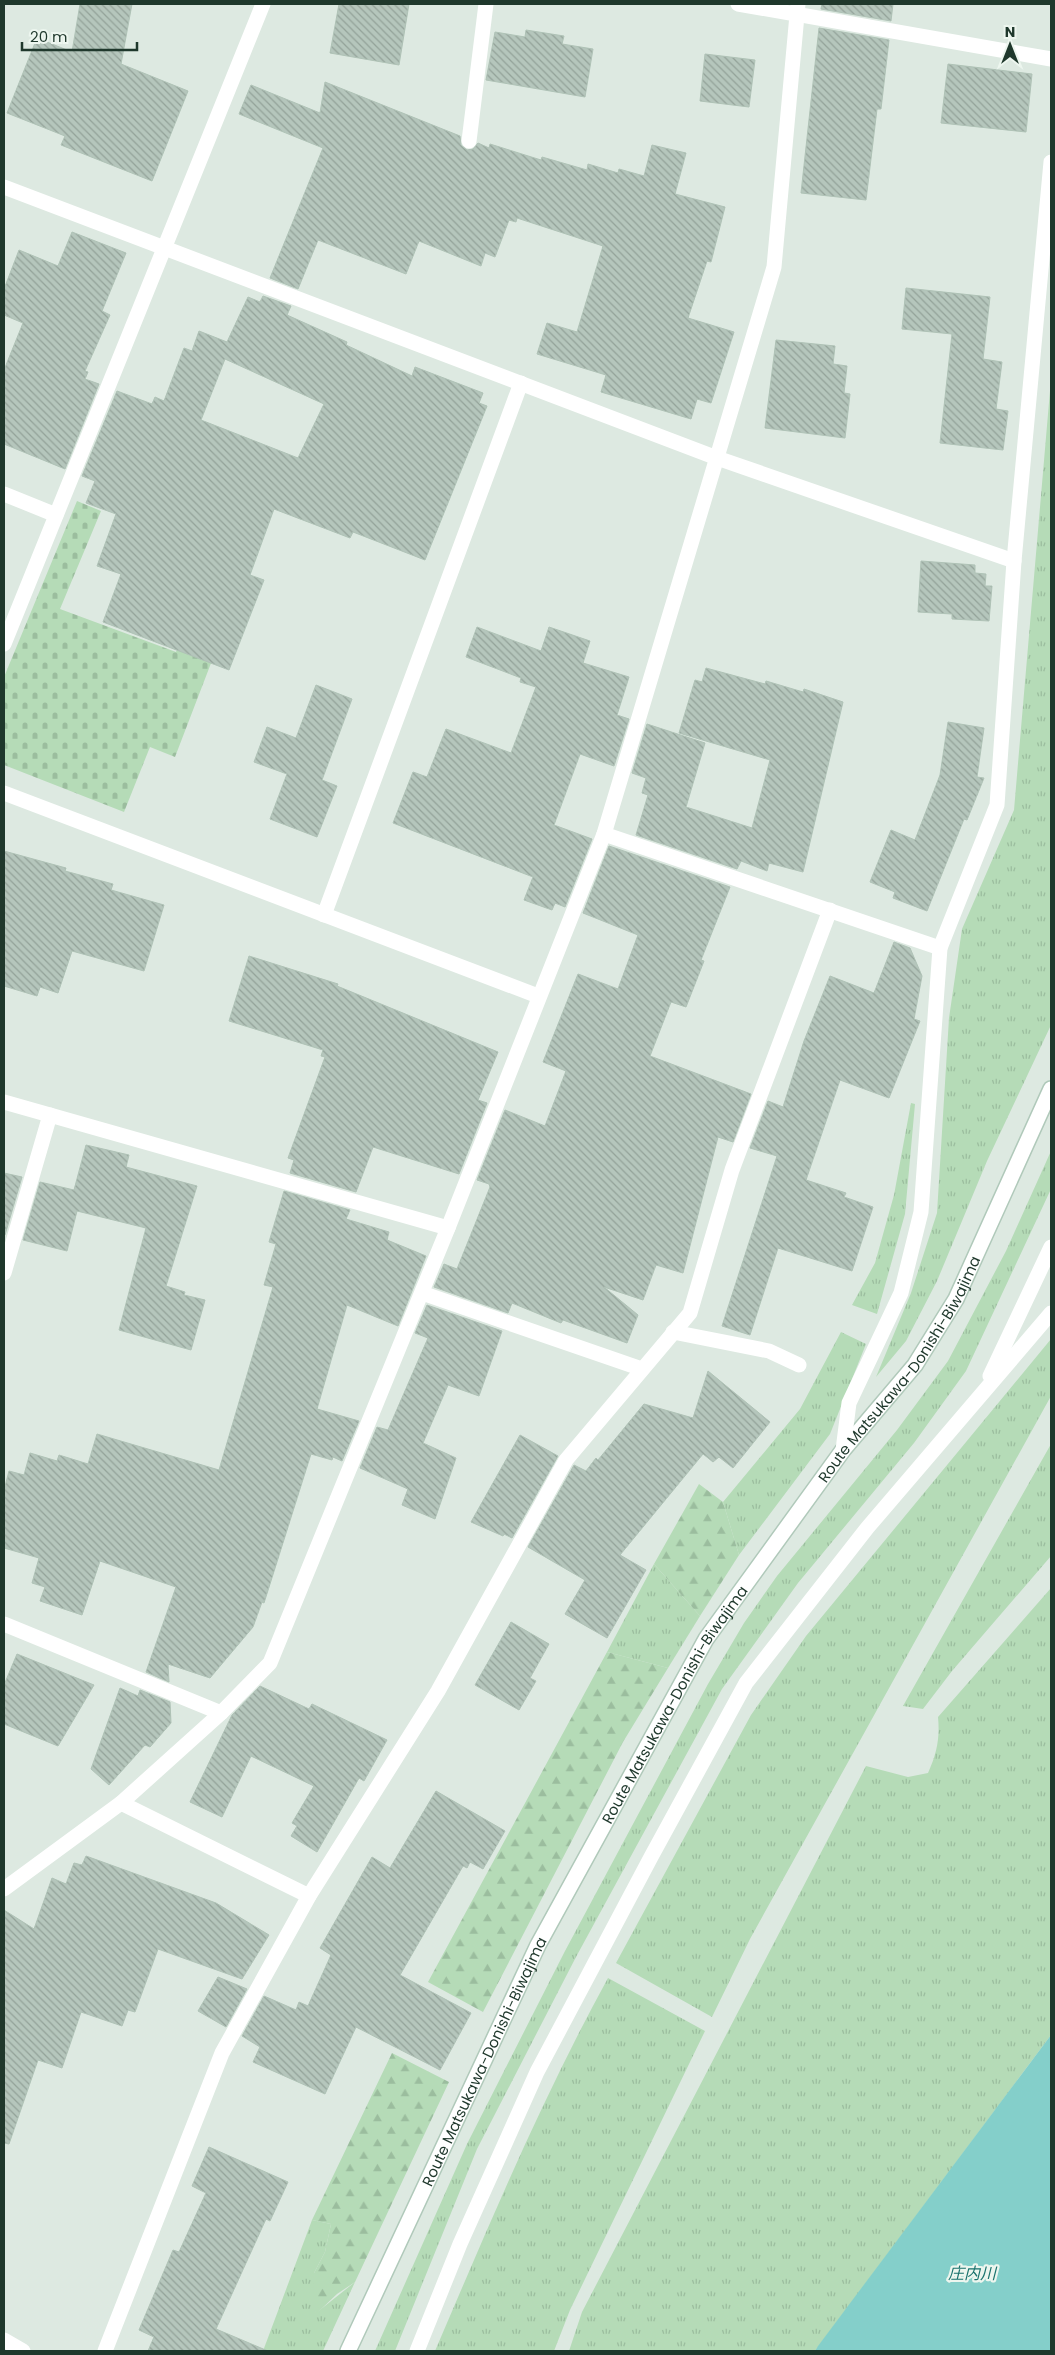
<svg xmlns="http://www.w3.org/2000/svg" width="1055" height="2355" font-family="Poppins,'Noto Sans JP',sans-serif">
<defs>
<pattern id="grass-tufts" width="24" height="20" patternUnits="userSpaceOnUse" patternTransform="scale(1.25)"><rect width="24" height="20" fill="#b5dbb7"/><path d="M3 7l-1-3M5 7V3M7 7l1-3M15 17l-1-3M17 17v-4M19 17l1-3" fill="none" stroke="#9bbd9e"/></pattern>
<pattern id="forest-firs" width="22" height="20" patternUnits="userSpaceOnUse" patternTransform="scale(1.25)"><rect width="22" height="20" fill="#b5dbb7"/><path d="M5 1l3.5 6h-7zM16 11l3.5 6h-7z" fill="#9bbd9e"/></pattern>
<pattern id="cemetery-stones" width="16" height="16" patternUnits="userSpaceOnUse" patternTransform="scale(1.25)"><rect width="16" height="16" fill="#b5dbb7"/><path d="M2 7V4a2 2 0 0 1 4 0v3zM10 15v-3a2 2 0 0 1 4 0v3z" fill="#9bbd9e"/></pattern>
<pattern id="building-back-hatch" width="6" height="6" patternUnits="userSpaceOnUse" patternTransform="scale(1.25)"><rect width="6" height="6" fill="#b5c6bc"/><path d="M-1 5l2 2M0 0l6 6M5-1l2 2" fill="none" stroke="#93a299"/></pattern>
</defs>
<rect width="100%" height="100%" fill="#dde9e1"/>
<g fill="url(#grass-tufts)">
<path d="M 1051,379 L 1051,1025 L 987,1161 L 937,1281 L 906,1341 L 876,1377 L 911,1293 L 937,1213 L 949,1018 L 962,929 L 1014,810 Z"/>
<path d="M 911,1103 L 915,1104 L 905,1214 L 877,1314 L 852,1305 L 875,1263 L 894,1195 Z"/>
<path d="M 1051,1151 L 1051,1189 L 966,1371 L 914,1443 L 798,1583 L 722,1689 L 576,1957 L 477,2149 L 395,2351 L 375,2351 L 467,2144 L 565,1951 L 708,1684 L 744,1623 L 777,1576 L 897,1430 L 948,1361 L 1006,1251 Z"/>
<path d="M 841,1332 L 866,1344 L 830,1434 L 739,1555 L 723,1502 L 800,1409 Z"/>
<path d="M 1051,1339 L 1051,1396 L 750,1939 L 712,2017 L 616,1963 L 751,1715 L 806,1636 Z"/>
<path d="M 1051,1444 L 1051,1556 L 952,1671 L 923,1709 L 903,1706 Z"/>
<path d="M 654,1564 L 700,1616 L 668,1668 L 607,1652 Z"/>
<path d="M 1051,1588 L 1051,2035 L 815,2351 L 569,2351 L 582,2312 L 866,1766 L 908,1777 L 928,1773 C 937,1753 940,1738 938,1717 Z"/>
<path d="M 608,1978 L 705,2031 L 570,2310 L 554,2351 L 435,2351 C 489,2225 542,2098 608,1978 Z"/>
<path d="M 312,2220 L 331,2224 L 325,2252 L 314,2273 L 316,2313 L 355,2282 L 323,2351 L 263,2351 Z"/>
</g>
<g fill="url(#forest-firs)">
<path d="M 699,1484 L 723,1502 L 739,1555 L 700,1616 L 654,1564 Z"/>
<path d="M 607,1652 L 668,1668 L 623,1742 L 483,2012 L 428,1982 Z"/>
<path d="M 392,2053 L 449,2082 L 355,2282 L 337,2294 L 316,2314 L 313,2303 L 314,2273 L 325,2252 L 331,2224 L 312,2220 Z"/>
</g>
<path fill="url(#cemetery-stones)" d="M 77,501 L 101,511 L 60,609 L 176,652 L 179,645 L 213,658 L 175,757 L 150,747 L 124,812 L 4,765 L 4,677 Z"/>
<path fill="#84cfca" d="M 1051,2035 L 1051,2351 L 815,2351 L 818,2346 Z"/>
<g fill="url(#building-back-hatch)" stroke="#afc2b6" fill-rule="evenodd">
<path d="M 80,4 L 132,4 L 121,64 L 188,91 L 152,181 L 61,145 L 65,136 L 7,113 L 37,38 L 72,52 Z"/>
<path d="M 339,4 L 409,4 L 399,65 L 330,53 Z"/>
<path d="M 822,4 L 893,4 L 891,21 L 821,9 Z"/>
<path d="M 819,28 L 889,40 L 881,109 L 877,109 L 866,200 L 801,193 Z"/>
<path d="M 526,30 L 564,36 L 562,44 L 593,49 L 585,97 L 486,80 L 495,32 L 525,37 Z"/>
<path d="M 705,54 L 755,60 L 749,107 L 700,101 Z"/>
<path d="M 948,64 L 1032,74 L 1026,132 L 941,123 Z"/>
<path d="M 325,82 L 460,136 L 461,145 L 467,150 L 473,149 L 478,143 L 489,148 L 490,144 L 541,160 L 542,157 L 587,170 L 588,164 L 618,173 L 619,169 L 644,176 L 652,145 L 686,153 L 675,194 L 725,207 L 711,262 L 707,261 L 688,318 L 734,332 L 711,403 L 697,399 L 691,419 L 601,392 L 606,375 L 537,354 L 547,323 L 577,332 L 603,246 L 517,218 L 516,222 L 509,220 L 495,257 L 485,253 L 481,266 L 419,241 L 406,274 L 318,240 L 298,289 L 270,278 L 323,148 L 239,114 L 251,85 L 320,113 Z"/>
<path d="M 72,232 L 126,253 L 102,311 L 110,315 L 85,371 L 88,372 L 85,379 L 99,384 L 65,469 L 4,444 L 4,370 L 23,323 L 4,315 L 4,289 L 19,250 L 58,266 Z"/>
<path d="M 906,288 L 990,297 L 983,359 L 1002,362 L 996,409 L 1008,411 L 1003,450 L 940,443 L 952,334 L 902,329 Z"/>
<path d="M 263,296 L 291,306 L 287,315 L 347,342 L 346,345 L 412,376 L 415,367 L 483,393 L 479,403 L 487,406 L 425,560 L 353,532 L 350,538 L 274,509 L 250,575 L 264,580 L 229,670 L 103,622 L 121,574 L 97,566 L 116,514 L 86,503 L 95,481 L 82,476 L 117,391 L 152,404 L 155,397 L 164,401 L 184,348 L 192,351 L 199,331 L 227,342 L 248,297 L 260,302 ZM 225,359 L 324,404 L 298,458 L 201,420 Z"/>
<path d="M 776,340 L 835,346 L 833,364 L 847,366 L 844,393 L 850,394 L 845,438 L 765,428 Z"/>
<path d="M 921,561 L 975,565 L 975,573 L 986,574 L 985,586 L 992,586 L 989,621 L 952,619 L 952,614 L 918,612 Z"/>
<path d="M 477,627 L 541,651 L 549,627 L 590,641 L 583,663 L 629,677 L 617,715 L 629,719 L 614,766 L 580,754 L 554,825 L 592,839 L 565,907 L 555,903 L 552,910 L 524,900 L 533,877 L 393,823 L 413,772 L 427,777 L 446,729 L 511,753 L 536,687 L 520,682 L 521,678 L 466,657 Z"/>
<path d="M 706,668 L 765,684 L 766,681 L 803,692 L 804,689 L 843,702 L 803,872 L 769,863 L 767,871 L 741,861 L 737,869 L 636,835 L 648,795 L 642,793 L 646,778 L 632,773 L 647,724 L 705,743 L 686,807 L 752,828 L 770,760 L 679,733 L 695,680 L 702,682 Z"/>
<path d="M 316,685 L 352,699 L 322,780 L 337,786 L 317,837 L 270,819 L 287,774 L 254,762 L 267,727 L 296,738 Z"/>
<path d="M 948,722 L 984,728 L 977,777 L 984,778 L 967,820 L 964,819 L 927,911 L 893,898 L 895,892 L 870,882 L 891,830 L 915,840 L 940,775 Z"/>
<path d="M 609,846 L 730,887 L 701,960 L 704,961 L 686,1007 L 671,1002 L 650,1056 L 751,1094 L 733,1142 L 718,1137 L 683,1273 L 656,1265 L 643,1300 L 604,1287 L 638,1315 L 627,1343 L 563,1320 L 561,1323 L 512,1303 L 508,1313 L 434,1287 L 444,1264 L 457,1269 L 490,1187 L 489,1184 L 477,1180 L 505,1110 L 545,1126 L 566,1071 L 543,1062 L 578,974 L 618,989 L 638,935 L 583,913 Z"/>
<path d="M 4,851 L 66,868 L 65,871 L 113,884 L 111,890 L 164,905 L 144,971 L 72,951 L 58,993 L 40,987 L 37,996 L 4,986 Z"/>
<path d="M 894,942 L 910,948 L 922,976 L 914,1019 L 920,1021 L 889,1098 L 840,1080 L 806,1180 L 846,1193 L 844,1197 L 873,1207 L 852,1271 L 778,1248 L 750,1335 L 722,1326 L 777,1156 L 750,1148 L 768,1101 L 783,1107 L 804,1041 L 830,976 L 874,993 Z"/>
<path d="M 249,956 L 338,984 L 337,986 L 498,1052 L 478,1100 L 487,1103 L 459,1174 L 373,1147 L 356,1192 L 290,1173 L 294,1160 L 288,1158 L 325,1057 L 321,1056 L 323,1050 L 229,1021 Z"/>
<path d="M 86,1145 L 129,1155 L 126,1167 L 197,1186 L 166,1286 L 185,1292 L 184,1295 L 205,1300 L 191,1350 L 119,1330 L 146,1228 L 77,1211 L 67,1251 L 23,1240 L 40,1182 L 74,1190 Z"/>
<path d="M 4,1173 L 22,1177 L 5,1235 L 4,1235 Z"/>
<path d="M 284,1191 L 350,1210 L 346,1219 L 389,1232 L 387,1240 L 426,1256 L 398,1326 L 347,1305 L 317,1409 L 359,1421 L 342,1461 L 333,1457 L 332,1460 L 311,1454 L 264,1603 L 262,1602 L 253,1627 L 210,1678 L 168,1664 L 169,1682 L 146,1672 L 176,1587 L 100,1561 L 82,1615 L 40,1601 L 45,1587 L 32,1583 L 39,1558 L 4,1548 L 4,1490 L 9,1471 L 24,1475 L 30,1453 L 57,1461 L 59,1455 L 88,1464 L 97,1434 L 219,1470 L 273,1287 L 264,1285 L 276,1244 L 269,1242 Z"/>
<path d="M 427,1305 L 502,1331 L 479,1396 L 448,1385 L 423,1443 L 456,1458 L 435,1519 L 402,1505 L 408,1489 L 360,1468 L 377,1427 L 388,1430 L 428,1338 L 415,1333 Z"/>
<path d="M 708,1371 L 770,1422 L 733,1468 L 719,1457 L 713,1462 L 703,1454 L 620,1555 L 646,1570 L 607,1638 L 565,1614 L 585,1580 L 528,1547 L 574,1465 L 586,1471 L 596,1458 L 598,1460 L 644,1404 L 693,1418 Z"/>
<path d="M 520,1435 L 558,1456 L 512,1538 L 504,1534 L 503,1536 L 471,1522 Z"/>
<path d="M 511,1622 L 549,1644 L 530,1678 L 536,1681 L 519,1710 L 475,1685 Z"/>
<path d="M 17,1654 L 94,1685 L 58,1746 L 4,1724 L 4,1685 Z"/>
<path d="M 260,1686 L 309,1709 L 312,1704 L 387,1740 L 364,1781 L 359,1778 L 317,1852 L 291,1836 L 297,1826 L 292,1823 L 314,1786 L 251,1756 L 222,1817 L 190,1802 L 232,1715 Z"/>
<path d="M 120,1688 L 138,1696 L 140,1690 L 170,1702 L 171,1723 L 150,1747 L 145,1745 L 109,1785 L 91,1769 Z"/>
<path d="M 436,1791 L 505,1831 L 483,1869 L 470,1862 L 467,1868 L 463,1866 L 400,1975 L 471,2013 L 440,2070 L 356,2027 L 325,2094 L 253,2062 L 260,2047 L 242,2036 L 264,1996 L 296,2010 L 299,2002 L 308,2006 L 331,1955 L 320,1948 L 372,1857 L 390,1868 Z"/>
<path d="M 86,1856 L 216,1903 L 269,1935 L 242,1979 L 158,1949 L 135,2012 L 128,2010 L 122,2026 L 81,2012 L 62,2068 L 38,2060 L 9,2144 L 4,2143 L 4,1910 L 34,1929 L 52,1878 L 66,1884 L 74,1863 L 82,1865 Z"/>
<path d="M 218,1977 L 247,1989 L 226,2027 L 198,2011 Z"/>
<path d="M 209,2147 L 288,2182 L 270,2221 L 266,2219 L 216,2329 L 268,2351 L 148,2351 L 154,2337 L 139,2330 L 173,2250 L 179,2252 L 206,2193 L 192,2186 Z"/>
</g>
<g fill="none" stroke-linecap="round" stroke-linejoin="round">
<defs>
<g id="secondary">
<path id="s1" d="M 348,2351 L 538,1945 L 706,1639 L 843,1450 L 915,1365 L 956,1299 L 1051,1089"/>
</g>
</defs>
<use href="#secondary" stroke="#b0c9ba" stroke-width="18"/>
<g stroke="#fff" stroke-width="15">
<path d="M 469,141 L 486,4"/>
<path d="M 990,1376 L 1051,1247"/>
<path d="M 417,2351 L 460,2244 L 537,2072 L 651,1857 L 746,1683 L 868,1527 L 1051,1313"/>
</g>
<g stroke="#fff" stroke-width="15">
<path d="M 738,4 L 1051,59"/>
<path d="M 4,187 L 717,458 L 1014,561"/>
<path d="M 4,494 L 56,515"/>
<path d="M 4,644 L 263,4"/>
<path d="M 4,793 L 538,996"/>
<path d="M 604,834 L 940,948"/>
<path d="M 324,915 L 521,383"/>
<path d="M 4,1102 L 448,1228"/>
<path d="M 4,1273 L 50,1115"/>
<path d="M 422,1293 L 642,1369"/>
<path d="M 673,1332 L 769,1351 L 799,1365"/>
<path d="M 843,1450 L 849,1403 L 901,1293 L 921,1212 L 940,948 L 997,805 L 1014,561 L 1051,162"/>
<path d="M 4,1624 L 221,1713"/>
<path d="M 121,1803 L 309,1896"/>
<path d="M 4,1889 L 121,1803 L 221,1713 L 270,1663 L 448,1228 L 604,834 L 774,267 L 798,4"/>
<path d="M 4,2340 L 23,2351"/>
<path d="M 105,2351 L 222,2053 L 309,1896 L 438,1691 L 566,1460 L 690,1313 L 732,1170 L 830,910"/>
</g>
<use href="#secondary" stroke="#fff" stroke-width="15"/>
</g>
<g text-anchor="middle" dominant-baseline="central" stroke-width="4.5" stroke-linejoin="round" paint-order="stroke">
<g font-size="15" fill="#1f382c" stroke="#edf6ef">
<text stroke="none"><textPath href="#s1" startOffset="1130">Route Matsukawa-Donishi-Biwajima</textPath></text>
<text stroke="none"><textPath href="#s1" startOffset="725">Route Matsukawa-Donishi-Biwajima</textPath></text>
<text stroke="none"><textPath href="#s1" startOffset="320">Route Matsukawa-Donishi-Biwajima</textPath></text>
</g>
<g font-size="16" font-style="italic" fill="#1a736e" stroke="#edf6ef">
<text x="972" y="2273">庄内川</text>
</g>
</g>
<rect width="1055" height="2355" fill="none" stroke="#1f382c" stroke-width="10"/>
<g transform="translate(1010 45)" stroke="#edf6ef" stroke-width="4" paint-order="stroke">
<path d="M0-4L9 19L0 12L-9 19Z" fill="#1f382c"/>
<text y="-8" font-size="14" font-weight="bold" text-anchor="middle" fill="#1f382c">N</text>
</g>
<path d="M22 42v8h115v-8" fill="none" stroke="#1f382c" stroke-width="2.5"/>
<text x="30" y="42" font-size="15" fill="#1f382c" stroke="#edf6ef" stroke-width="4" paint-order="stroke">20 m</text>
</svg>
